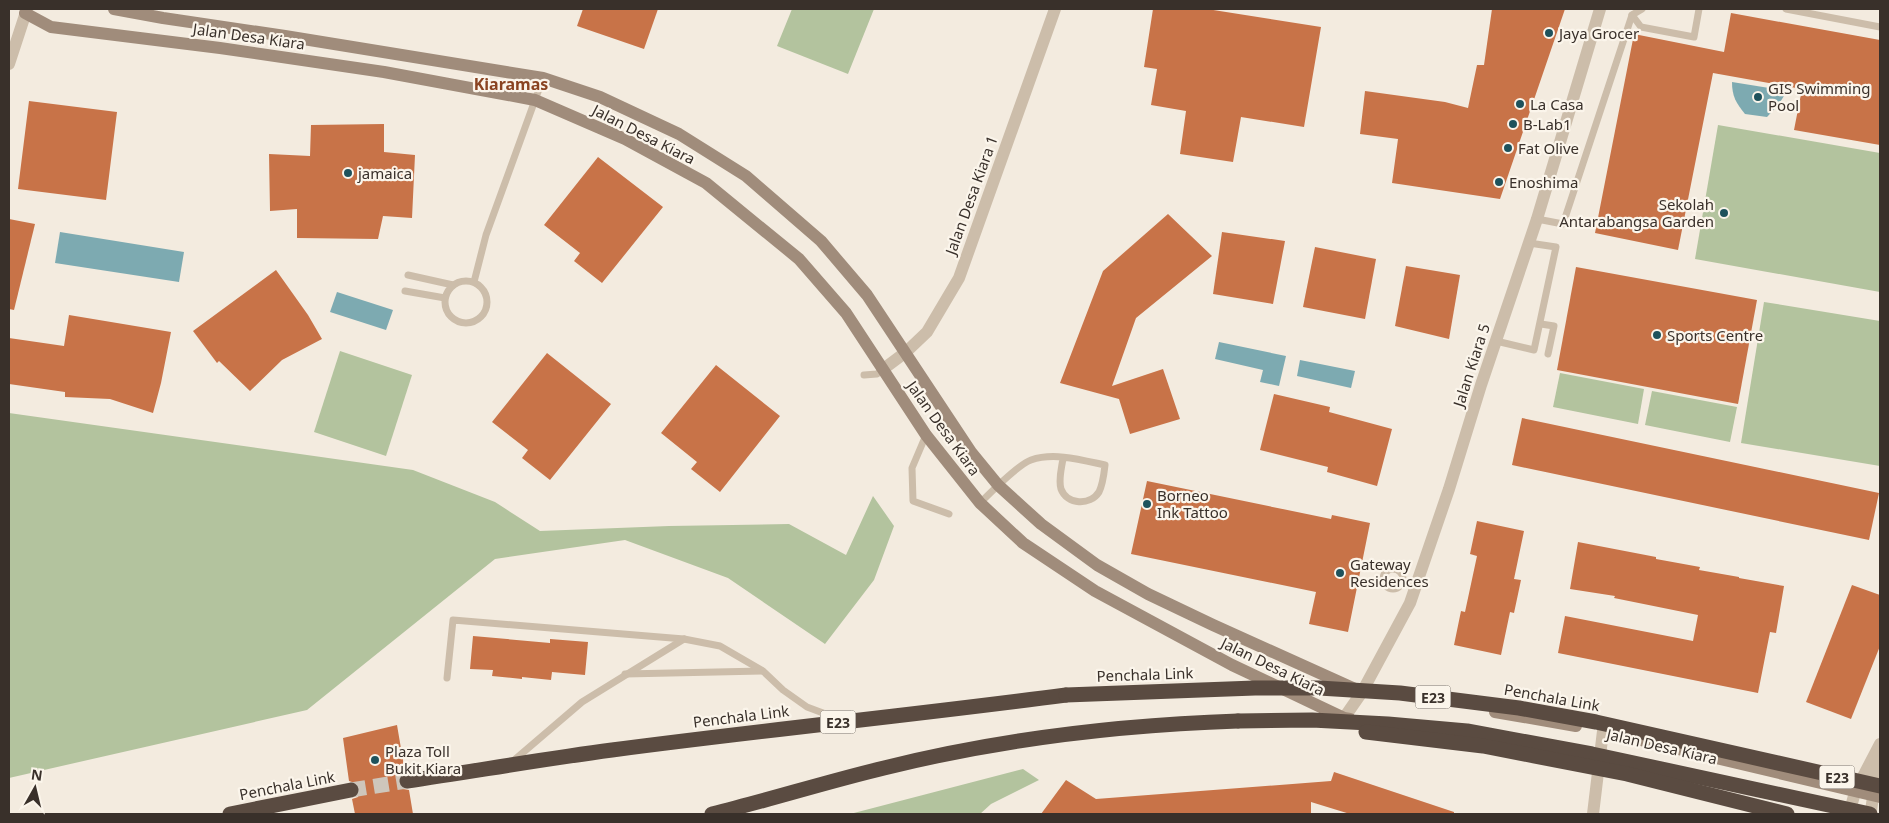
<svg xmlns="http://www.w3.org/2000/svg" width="1889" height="823" font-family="'Noto Sans',sans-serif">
<rect width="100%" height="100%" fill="#f3ebdf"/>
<g fill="#b3c39e">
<path d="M 792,9 L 874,9 L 848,74 L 777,46 Z"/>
<path d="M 1718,125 L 1880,153 L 1880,292 L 1695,259 Z"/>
<path d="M 1764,302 L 1880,321 L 1880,466 L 1741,443 Z"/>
<path d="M 340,351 L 412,375 L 386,456 L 314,432 Z"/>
<path d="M 1560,373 L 1644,389 L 1638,424 L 1553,407 Z"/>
<path d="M 1652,391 L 1737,407 L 1730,442 L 1645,425 Z"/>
<path d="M 9,413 L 413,470 L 495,502 L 540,531 L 669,526 L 789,524 L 846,555 L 873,496 L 894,526 L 874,580 L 825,644 L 728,578 L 625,540 L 495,559 L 307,710 L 9,778 Z"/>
<path d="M 1023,769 L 1039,780 L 991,804 L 980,814 L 850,814 Z"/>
</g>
<g fill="#7daab1">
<path d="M 1732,82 L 1787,91 L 1779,104 L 1767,117 L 1745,114 C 1736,103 1732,96 1732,82 Z"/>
<path d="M 60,232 L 184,252 L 179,282 L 55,263 Z"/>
<path d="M 337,292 L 393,310 L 386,330 L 330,312 Z"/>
<path d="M 1219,342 L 1286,356 L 1279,386 L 1260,382 L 1263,370 L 1215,359 Z"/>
<path d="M 1300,360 L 1355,371 L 1351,388 L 1297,376 Z"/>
</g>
<g fill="#c87348">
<path d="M 583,9 L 658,9 L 644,49 L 577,26 Z"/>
<path d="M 1153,9 L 1207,9 L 1321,27 L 1304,127 L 1241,117 L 1233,162 L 1180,154 L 1186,111 L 1151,105 L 1157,69 L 1144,67 Z"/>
<path d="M 1492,9 L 1565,9 L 1500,199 L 1392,183 L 1398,139 L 1360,134 L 1365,91 L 1445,102 L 1468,108 L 1477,65 L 1484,65 Z"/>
<path d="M 1731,13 L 1880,40 L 1880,145 L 1794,130 L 1802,89 L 1713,73 L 1678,250 L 1595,233 L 1634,34 L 1724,52 Z"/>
<path d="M 29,101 L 117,112 L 106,200 L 18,189 Z"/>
<path d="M 384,124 L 384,152 L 415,155 L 412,218 L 383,216 L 378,239 L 297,238 L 297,209 L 270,211 L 269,154 L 310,156 L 311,125 Z"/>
<path d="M 598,157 L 663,207 L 602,283 L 574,261 L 580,253 L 544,225 Z"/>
<path d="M 1168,214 L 1212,256 L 1136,318 L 1112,386 L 1163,369 L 1180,419 L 1130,434 L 1119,399 L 1060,383 L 1103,271 Z"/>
<path d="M 9,219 L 35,224 L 14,310 L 9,309 Z"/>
<path d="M 1222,232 L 1285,241 L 1273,304 L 1213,294 Z"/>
<path d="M 1315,247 L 1376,259 L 1365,319 L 1303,307 Z"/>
<path d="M 1406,266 L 1460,275 L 1449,339 L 1395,326 Z"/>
<path d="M 1576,267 L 1757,300 L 1738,404 L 1557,370 Z"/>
<path d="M 276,270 L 308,315 L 322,339 L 282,360 L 250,391 L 219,361 L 217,363 L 193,331 Z"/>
<path d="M 69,315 L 171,332 L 161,383 L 153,413 L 110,399 L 65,397 L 65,392 L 9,384 L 9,338 L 64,346 Z"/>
<path d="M 547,353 L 611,404 L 550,480 L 522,458 L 528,450 L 492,422 Z"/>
<path d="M 716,365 L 780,416 L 720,492 L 691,469 L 697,462 L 661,433 Z"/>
<path d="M 1274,394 L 1330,407 L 1329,412 L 1392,429 L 1377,486 L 1327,472 L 1328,467 L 1260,450 Z"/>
<path d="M 1522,418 L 1879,493 L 1869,540 L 1512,465 Z"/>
<path d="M 1147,481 L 1331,519 L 1332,515 L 1370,523 L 1348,632 L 1309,624 L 1316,592 L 1131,554 Z"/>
<path d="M 1477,521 L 1524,531 L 1514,579 L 1521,580 L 1514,613 L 1510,612 L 1501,655 L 1454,645 L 1461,611 L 1465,612 L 1477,556 L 1470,554 Z"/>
<path d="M 1578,542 L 1656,557 L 1656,559 L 1700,567 L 1699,570 L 1739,577 L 1739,578 L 1784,586 L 1776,633 L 1770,632 L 1758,693 L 1558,653 L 1565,616 L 1693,641 L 1698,615 L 1614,598 L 1615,596 L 1570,589 Z"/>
<path d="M 1852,585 L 1880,595 L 1880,646 L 1851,719 L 1806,702 Z"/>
<path d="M 473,636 L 550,643 L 550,639 L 588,642 L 585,675 L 552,672 L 551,680 L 522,677 L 522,679 L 492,676 L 493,670 L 470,669 Z"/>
<path d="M 397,725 L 405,772 L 399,777 L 398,783 L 403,789 L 409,790 L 413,814 L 355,814 L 352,799 L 358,797 L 360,789 L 358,784 L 349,781 L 343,738 Z"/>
<path d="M 1334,772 L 1454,812 L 1454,814 L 1350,814 L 1311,802 L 1311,814 L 1041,814 L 1066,780 L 1096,799 L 1331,781 Z"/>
</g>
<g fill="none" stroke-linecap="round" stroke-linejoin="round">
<path stroke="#cec6bb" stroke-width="15" stroke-dasharray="15 8" stroke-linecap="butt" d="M 351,790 L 407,781"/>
<g stroke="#ccbdaa" stroke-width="7">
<path d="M 1642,9 L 1632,15 L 1641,27 L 1694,37 L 1699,9"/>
<path d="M 1786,9 L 1880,27"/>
<path d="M 1537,219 L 1563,224 L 1632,15"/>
<path d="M 408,275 L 453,285"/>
<circle cx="466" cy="302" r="21"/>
<path d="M 474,282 L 486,235 L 543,78"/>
<path d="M 405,291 L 445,298"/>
<path d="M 1541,324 L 1554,326 L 1548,354"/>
<path d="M 1496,341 L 1534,350 L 1556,247 L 1529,243"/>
<path d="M 864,375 L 877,374 L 882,370"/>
<path d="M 926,435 L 912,468 L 913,501 L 949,514"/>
<path d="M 980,503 C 990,493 1019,464 1031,460 C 1054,452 1082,460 1105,465 C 1104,474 1103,484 1099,492 C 1090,506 1067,505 1061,489 C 1058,479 1062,467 1063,458"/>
<circle cx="1393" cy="579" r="10"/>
<path d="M 625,674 L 762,671"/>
<path d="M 447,678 L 453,620 L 684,639 L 720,646 L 763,671 L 783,690 L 807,707 L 839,719"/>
<path d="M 512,762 L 582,702 L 684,639"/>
</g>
<g stroke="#ccbdaa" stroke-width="12">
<path d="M 9,64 L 27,9"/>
<path d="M 882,370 L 906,352 L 927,332 L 959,278 L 1055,9"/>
<path d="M 1344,718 L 1362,692 L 1410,603 L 1449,489 L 1481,385 L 1537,219 L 1600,9"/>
</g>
<g stroke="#ccbdaa" stroke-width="12">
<path d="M 1851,807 L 1855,792 L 1880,744"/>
<path d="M 1871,811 L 1879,754"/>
<path d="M 1593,814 L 1603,731"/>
</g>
<g stroke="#a08c7b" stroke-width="12">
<path d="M 114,9 L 163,18 L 285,36 L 543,78 L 600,97 L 679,134 L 746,176 L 821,241 L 867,295 L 971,452 L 998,485 L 1041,524 L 1097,565 L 1148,594 L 1213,625 L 1355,689"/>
<path d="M 25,13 L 51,27 L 220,48 L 384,72 L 535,100 L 625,139 L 706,183 L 799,259 L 846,313 L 926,435 L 980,503 L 1023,543 L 1095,591 L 1232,665 L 1344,718 L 1350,719"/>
<path d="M 1495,712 L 1576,726"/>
<path d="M 1628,737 L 1880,797"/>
</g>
<g stroke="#5a4b41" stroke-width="15">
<path d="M 407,781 C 475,771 544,759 612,750 C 763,730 915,715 1066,695"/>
<path d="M 230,814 L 351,790"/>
<path d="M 712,814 C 769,800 826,782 884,768 C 1000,739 1119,725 1238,721"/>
</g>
<g stroke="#5a4b41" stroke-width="15">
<path d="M 1066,695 L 1255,688 L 1319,688 L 1400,693 L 1519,708 L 1596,722 L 1880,786"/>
<path d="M 1238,721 L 1312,720 L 1388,724 L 1467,731 L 1592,754 L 1870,814"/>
<path d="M 1366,732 L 1483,746 L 1627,774 L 1787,814"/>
</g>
</g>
<g fill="#1e525c" stroke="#fbf5eb" stroke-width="2">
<circle cx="1549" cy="33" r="5"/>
<circle cx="1758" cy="97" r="5"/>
<circle cx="1520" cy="104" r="5"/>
<circle cx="1513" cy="124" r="5"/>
<circle cx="1508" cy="148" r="5"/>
<circle cx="348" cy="173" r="5"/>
<circle cx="1499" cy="182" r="5"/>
<circle cx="1724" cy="213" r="5"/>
<circle cx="1657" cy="335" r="5"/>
<circle cx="1147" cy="504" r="5"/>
<circle cx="1340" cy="573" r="5"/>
<circle cx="375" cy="760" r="5"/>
</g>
<g text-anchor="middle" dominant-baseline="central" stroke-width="4.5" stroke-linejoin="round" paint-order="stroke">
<g fill="#fbf5eb" stroke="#736b64" stroke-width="1">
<rect x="1415.5" y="685.5" width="35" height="23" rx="4"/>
<rect x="820.5" y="710.5" width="35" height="23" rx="4"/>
<rect x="1819.5" y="765.5" width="35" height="23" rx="4"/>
</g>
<g font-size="14" font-weight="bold" fill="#39302a">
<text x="1433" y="697">E23</text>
<text x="838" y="722">E23</text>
<text x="1837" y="777">E23</text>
</g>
<g font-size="15" fill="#39302a" stroke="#fbf5eb" text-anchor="start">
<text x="1559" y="33">Jaya Grocer</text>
<text x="1768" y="88">GIS Swimming<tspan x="1768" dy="17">Pool</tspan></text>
<text x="1530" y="104">La Casa</text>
<text x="1523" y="124">B-Lab1</text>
<text x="1518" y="148">Fat Olive</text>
<text x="358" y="173">jamaica</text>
<text x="1509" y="182">Enoshima</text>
<text x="1714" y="204" text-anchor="end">Sekolah<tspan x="1714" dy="17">Antarabangsa Garden</tspan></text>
<text x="1667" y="335">Sports Centre</text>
<text x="1157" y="495">Borneo<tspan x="1157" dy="17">Ink Tattoo</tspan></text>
<text x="1350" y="564">Gateway<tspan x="1350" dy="17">Residences</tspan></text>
<text x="385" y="751">Plaza Toll<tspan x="385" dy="17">Bukit Kiara</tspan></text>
</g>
<g font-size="15" fill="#39302a" stroke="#fbf5eb">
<text transform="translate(249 36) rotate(8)">Jalan Desa Kiara</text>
<text transform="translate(644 134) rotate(27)">Jalan Desa Kiara</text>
<text transform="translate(971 195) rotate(-70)">Jalan Desa Kiara 1</text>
<text transform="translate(1471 365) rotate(-72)">Jalan Kiara 5</text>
<text transform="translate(944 428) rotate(54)">Jalan Desa Kiara</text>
<text transform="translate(1273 666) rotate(26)">Jalan Desa Kiara</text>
<text transform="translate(1145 674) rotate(-2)">Penchala Link</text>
<text transform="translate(1552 697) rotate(10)">Penchala Link</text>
<text transform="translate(741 716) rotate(-7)">Penchala Link</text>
<text transform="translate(1662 746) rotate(13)">Jalan Desa Kiara</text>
<text transform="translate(287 785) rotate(-11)">Penchala Link</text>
</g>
<g font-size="16" font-weight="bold" fill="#8a4321" stroke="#fbf5eb">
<text x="511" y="84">Kiaramas</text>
</g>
</g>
<rect width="1889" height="823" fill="none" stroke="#39302a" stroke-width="20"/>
<g transform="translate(35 788) rotate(8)" stroke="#fbf5eb" stroke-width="4" paint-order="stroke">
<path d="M0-4L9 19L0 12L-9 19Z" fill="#39302a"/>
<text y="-8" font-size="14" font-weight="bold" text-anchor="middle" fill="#39302a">N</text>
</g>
</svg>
